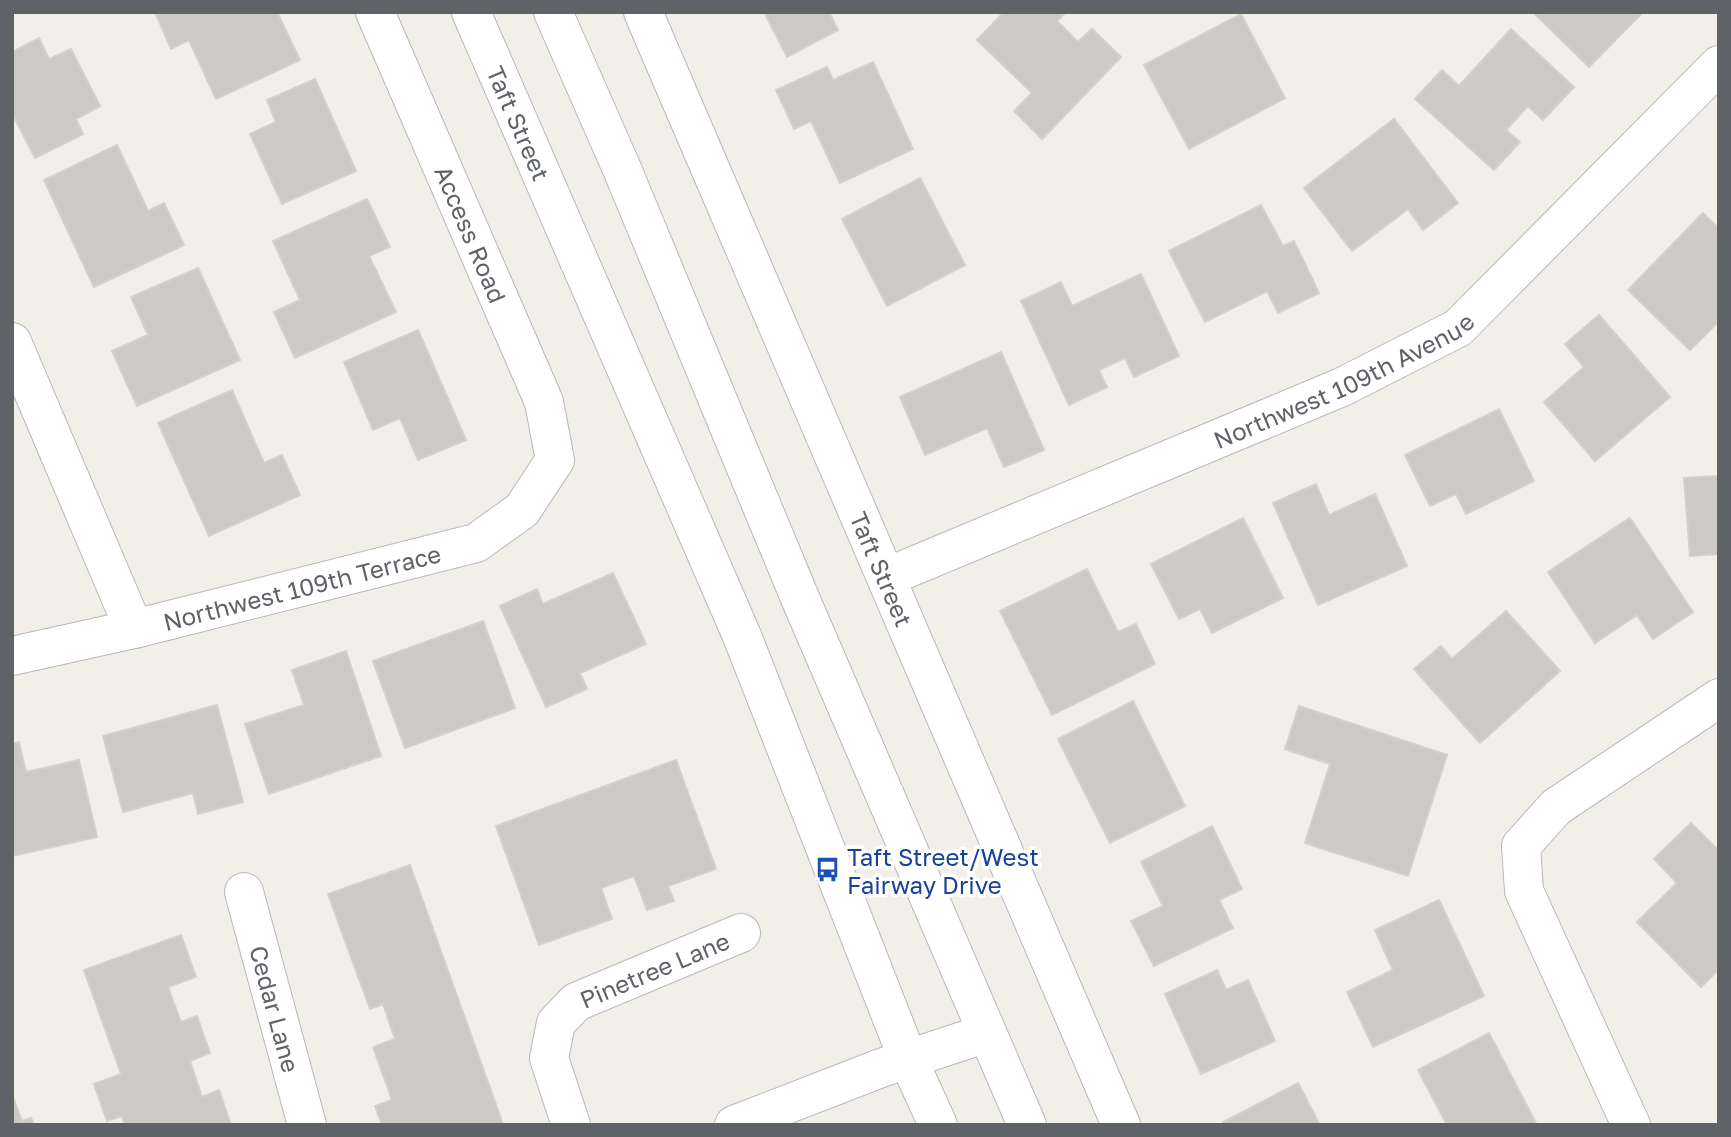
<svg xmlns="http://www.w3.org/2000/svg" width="1731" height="1137" font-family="'Golos Text',sans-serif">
<rect width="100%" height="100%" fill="#f1efe8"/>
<g fill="#cccac5" stroke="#d6d1c6" stroke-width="2">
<path d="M 155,12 L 277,12 L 300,60 L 216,99 L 189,40 L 171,49 Z"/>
<path d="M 764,12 L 829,12 L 838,30 L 787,57 Z"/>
<path d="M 1004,12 L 1066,12 L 1057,21 L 1078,42 L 1092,29 L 1121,57 L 1042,139 L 1014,111 L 1032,93 L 977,40 Z"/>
<path d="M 1533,12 L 1643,12 L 1589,67 Z"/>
<path d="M 1241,14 L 1285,98 L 1189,149 L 1144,65 Z"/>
<path d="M 1511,29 L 1574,87 L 1543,120 L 1528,106 L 1506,130 L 1520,142 L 1494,170 L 1415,99 L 1442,70 L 1459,86 Z"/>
<path d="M 39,38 L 49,59 L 71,49 L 100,106 L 76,119 L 83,134 L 35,158 L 12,113 L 12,52 Z"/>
<path d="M 873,62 L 913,149 L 840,183 L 811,121 L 794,129 L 776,90 L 827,67 L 833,80 Z"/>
<path d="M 315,79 L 356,171 L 282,204 L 250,134 L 276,122 L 267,100 Z"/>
<path d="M 1394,119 L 1458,203 L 1423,230 L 1408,209 L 1352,251 L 1304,188 Z"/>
<path d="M 117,145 L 148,211 L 164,203 L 184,245 L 94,287 L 44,180 Z"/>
<path d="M 920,178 L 965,265 L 887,306 L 842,219 Z"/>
<path d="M 367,199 L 390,247 L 369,256 L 396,312 L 295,358 L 274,312 L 300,300 L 273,241 Z"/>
<path d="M 1261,205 L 1283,246 L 1294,241 L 1319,293 L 1278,313 L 1267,291 L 1205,322 L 1169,251 Z"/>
<path d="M 1703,213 L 1719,229 L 1719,321 L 1690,350 L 1628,290 Z"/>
<path d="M 198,268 L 240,360 L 137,406 L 112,351 L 148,335 L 131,297 Z"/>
<path d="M 1141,274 L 1179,356 L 1134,377 L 1125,358 L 1099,370 L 1107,387 L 1069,405 L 1021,301 L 1061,282 L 1072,306 Z"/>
<path d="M 1599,315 L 1670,397 L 1595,461 L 1544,402 L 1584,367 L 1565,344 Z"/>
<path d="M 418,330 L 466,440 L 418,460 L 400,418 L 373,430 L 344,362 Z"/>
<path d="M 1001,352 L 1044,450 L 1004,467 L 987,428 L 925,455 L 900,397 Z"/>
<path d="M 232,390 L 264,463 L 282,455 L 300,495 L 209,536 L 158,423 Z"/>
<path d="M 1499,409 L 1534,481 L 1466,514 L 1456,494 L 1430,506 L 1405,455 Z"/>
<path d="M 1719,476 L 1719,554 L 1690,556 L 1684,478 Z"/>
<path d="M 1316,484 L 1329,515 L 1375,494 L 1407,566 L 1318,605 L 1273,503 Z"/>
<path d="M 1243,518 L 1283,598 L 1212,633 L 1200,609 L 1179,619 L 1151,564 Z"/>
<path d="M 1630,518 L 1693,612 L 1653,639 L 1637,615 L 1595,643 L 1548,572 Z"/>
<path d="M 1087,569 L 1118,632 L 1136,624 L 1155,664 L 1052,715 L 1000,611 Z"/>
<path d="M 613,573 L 646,644 L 580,673 L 587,689 L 546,707 L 500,606 L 537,589 L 543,604 Z"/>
<path d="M 1506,611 L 1560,671 L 1480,743 L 1414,669 L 1441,646 L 1452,659 Z"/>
<path d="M 483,621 L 515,708 L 405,748 L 373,661 Z"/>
<path d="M 346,651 L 381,756 L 269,794 L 245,724 L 304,705 L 292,670 Z"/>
<path d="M 1133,701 L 1185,806 L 1110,843 L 1058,739 Z"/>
<path d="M 217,705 L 243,802 L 198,814 L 193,793 L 123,812 L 103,736 Z"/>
<path d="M 1299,706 L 1447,755 L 1408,876 L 1305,843 L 1330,764 L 1285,749 Z"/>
<path d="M 19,742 L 26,772 L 79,760 L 97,837 L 12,856 L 12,744 Z"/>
<path d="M 676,760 L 716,869 L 668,886 L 674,901 L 647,910 L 634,876 L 601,888 L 612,919 L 539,945 L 496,826 Z"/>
<path d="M 1691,823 L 1719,851 L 1719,969 L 1701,987 L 1637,922 L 1677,883 L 1654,859 Z"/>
<path d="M 1212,826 L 1242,889 L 1219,900 L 1233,928 L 1154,966 L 1131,921 L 1163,906 L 1141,862 Z"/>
<path d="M 410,865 L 503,1124 L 382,1125 L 375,1106 L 392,1100 L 373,1047 L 395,1039 L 383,1004 L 370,1009 L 328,894 Z"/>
<path d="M 1439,900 L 1484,996 L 1373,1047 L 1347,992 L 1393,970 L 1375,930 Z"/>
<path d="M 181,935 L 196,977 L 168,987 L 181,1022 L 197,1016 L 210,1053 L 190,1061 L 202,1097 L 219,1090 L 231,1125 L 125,1125 L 122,1116 L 107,1121 L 94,1084 L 121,1074 L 84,970 Z"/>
<path d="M 1217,970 L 1226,990 L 1248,980 L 1275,1041 L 1201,1074 L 1165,994 Z"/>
<path d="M 1489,1033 L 1537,1125 L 1447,1125 L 1418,1070 Z"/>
<path d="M 1298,1083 L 1320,1125 L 1225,1125 L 1223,1122 Z"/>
<path d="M 12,1094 L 22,1121 L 31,1118 L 34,1125 L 12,1125 Z"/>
</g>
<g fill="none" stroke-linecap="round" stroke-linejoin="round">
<defs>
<g id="minor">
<path id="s1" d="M 471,12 L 742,636 L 908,1059 L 938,1125"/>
<path d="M 553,12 L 622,169 L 800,598 L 1027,1125"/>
<path id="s2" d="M 643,12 L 1121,1125"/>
<path d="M 12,342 L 134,629"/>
<path id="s3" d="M 887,577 L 1342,387 L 1458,328 L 1719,65"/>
<path id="s4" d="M 12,656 L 134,629 L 476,543 L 522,510 L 555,460 L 544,402 L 375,12"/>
<path id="s5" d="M 244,892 L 307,1125"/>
<path id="s6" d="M 571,1125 L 549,1058 L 556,1023 L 576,1002 L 741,933"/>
<path d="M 734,1125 L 881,1068 L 987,1033"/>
<path d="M 1631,1125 L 1524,891 L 1521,846 L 1556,807 L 1719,698"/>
</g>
</defs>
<use href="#minor" stroke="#b5b8bc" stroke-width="40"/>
<use href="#minor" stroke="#fff" stroke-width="38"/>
</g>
<defs>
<symbol id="bus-bare" viewBox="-9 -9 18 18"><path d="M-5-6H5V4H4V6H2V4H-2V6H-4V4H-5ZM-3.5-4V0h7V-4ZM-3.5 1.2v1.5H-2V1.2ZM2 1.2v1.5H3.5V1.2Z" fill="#1a4fb4" stroke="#fff" stroke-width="2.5" paint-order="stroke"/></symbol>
</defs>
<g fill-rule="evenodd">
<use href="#bus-bare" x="810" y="852" width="35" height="35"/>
</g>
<g text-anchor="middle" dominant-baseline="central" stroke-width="7" stroke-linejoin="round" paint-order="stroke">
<g font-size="24" fill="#5f6368" stroke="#fff">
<text stroke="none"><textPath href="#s1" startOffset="121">Taft Street</textPath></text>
<text transform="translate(471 234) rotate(67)">Access Road</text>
<text stroke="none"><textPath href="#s3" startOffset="497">Northwest 109th Avenue</textPath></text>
<text stroke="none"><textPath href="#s2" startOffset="606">Taft Street</textPath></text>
<text stroke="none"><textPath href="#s4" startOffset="298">Northwest 109th Terrace</textPath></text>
<text stroke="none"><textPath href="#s6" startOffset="220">Pinetree Lane</textPath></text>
<text stroke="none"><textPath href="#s5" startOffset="121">Cedar Lane</textPath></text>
</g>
<g font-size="24" fill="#164399" stroke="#fff" text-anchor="start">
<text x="847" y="856">Taft Street/West<tspan x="847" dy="28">Fairway Drive</tspan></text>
</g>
</g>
<rect width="1731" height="1137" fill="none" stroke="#5f6368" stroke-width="28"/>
</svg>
